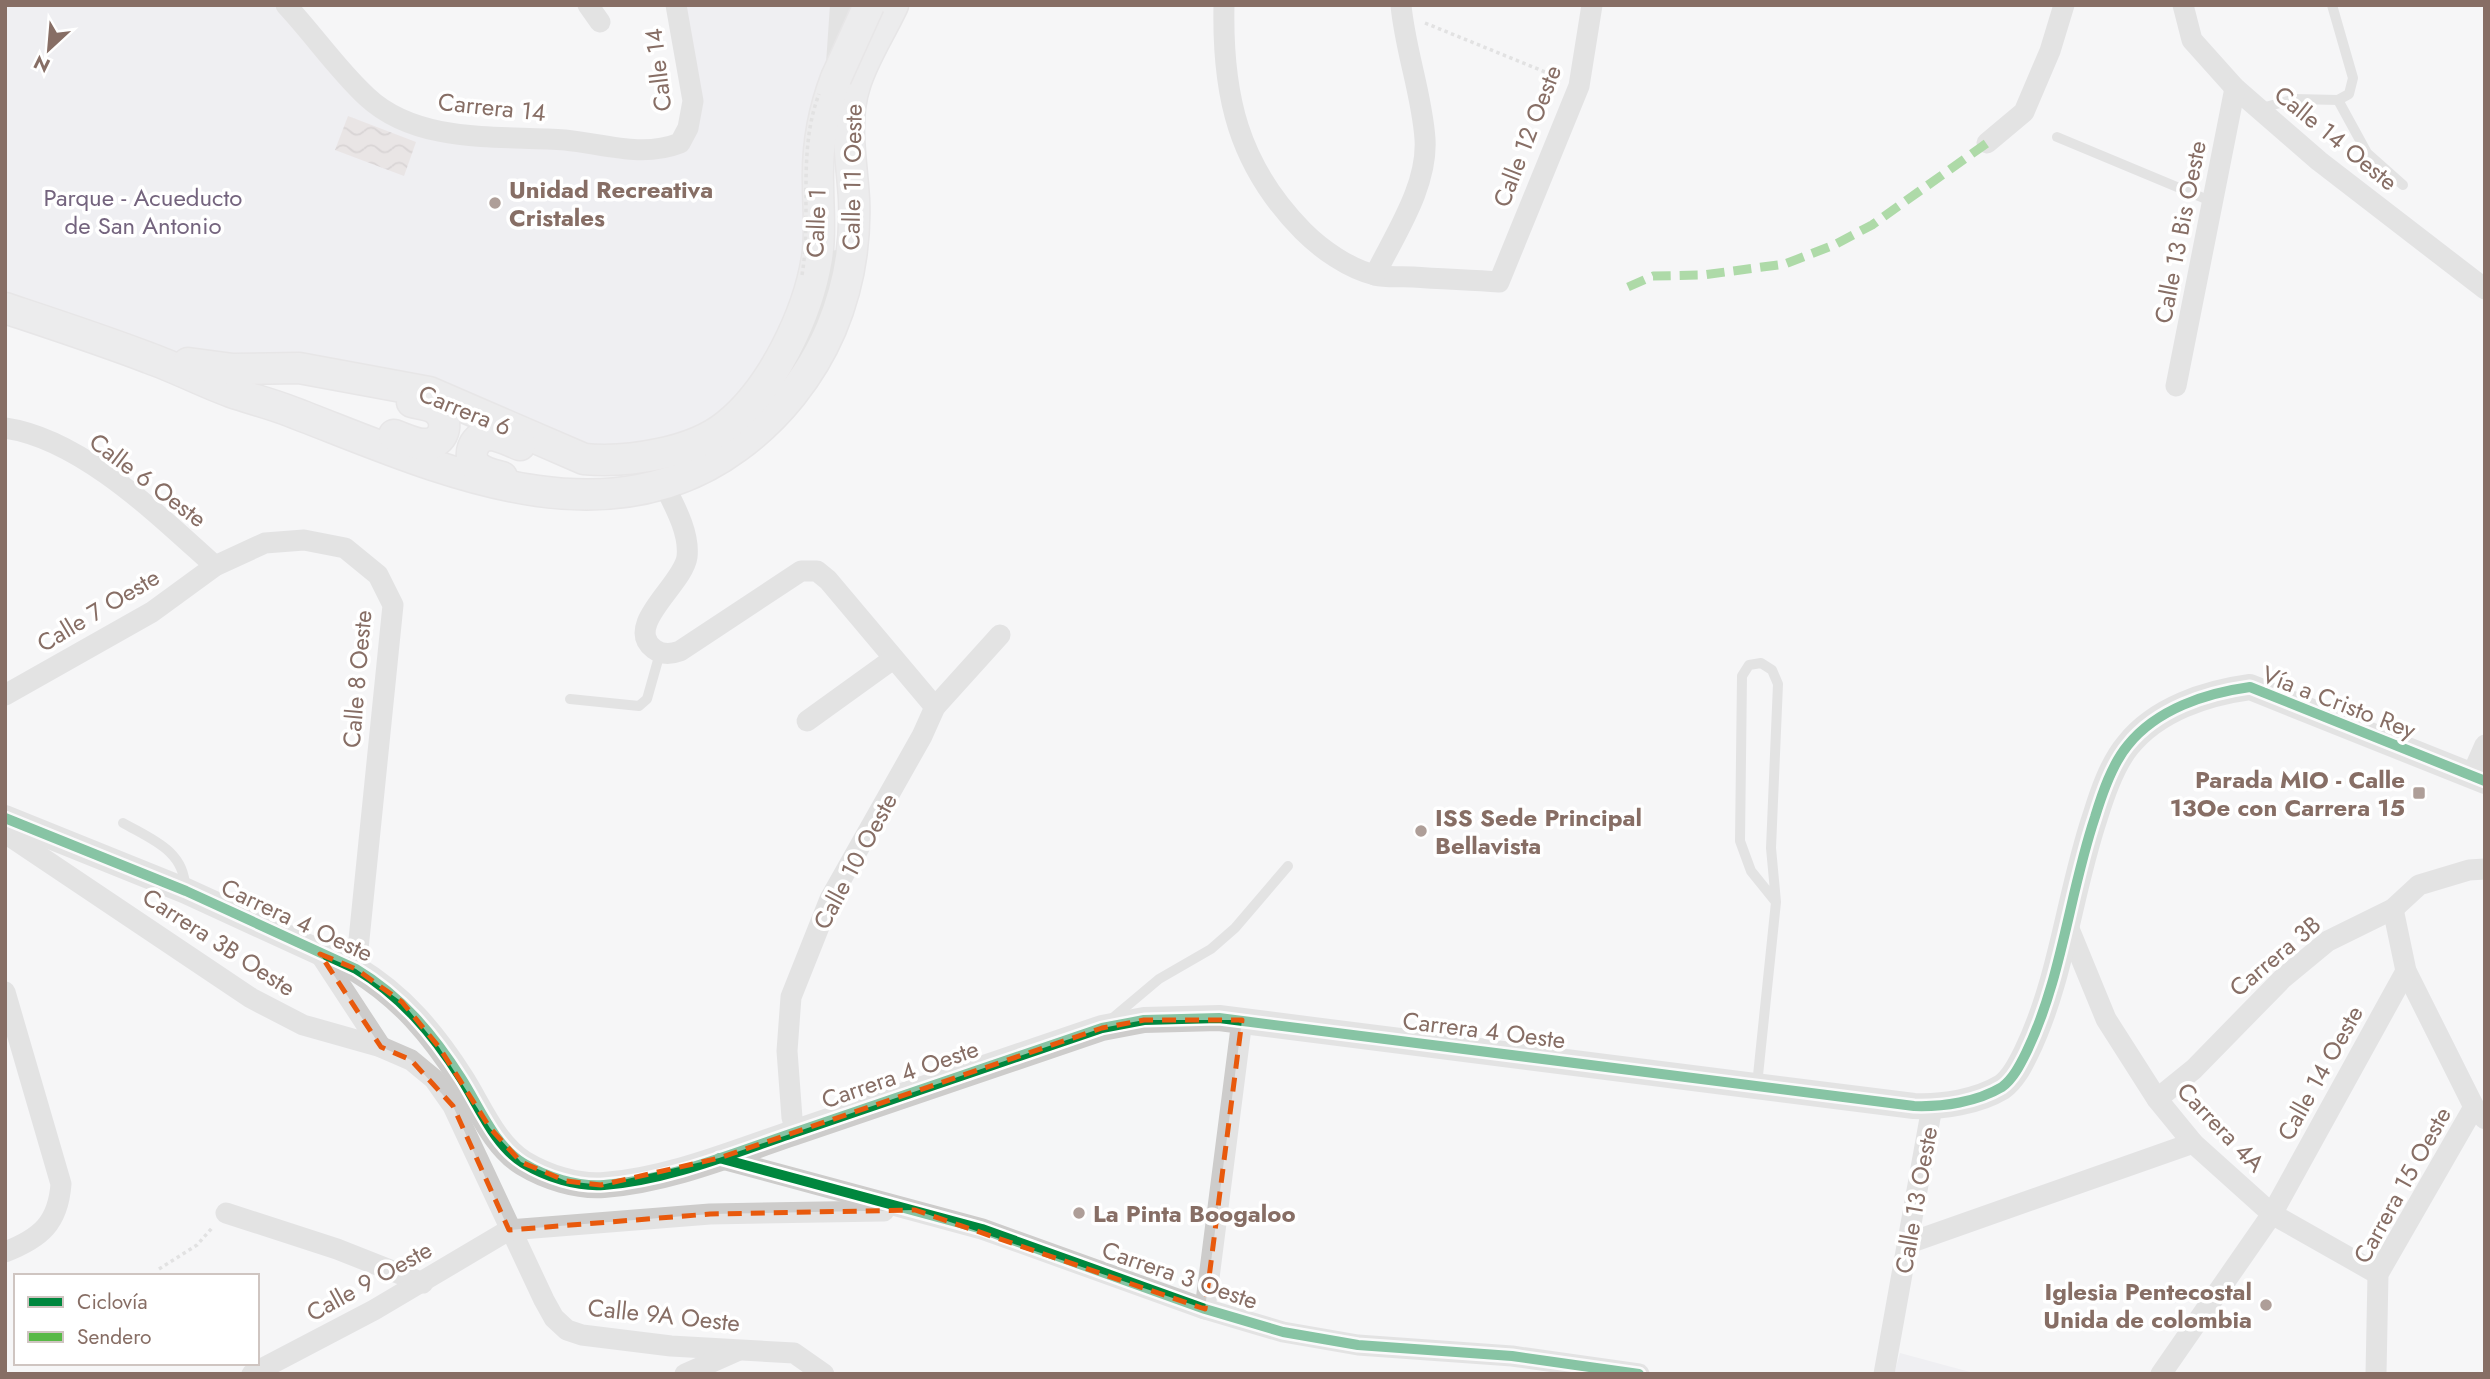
<svg xmlns="http://www.w3.org/2000/svg" width="2490" height="1379" font-family="Jost,sans-serif">
<defs>
<pattern id="water-waves" width="16" height="10" patternUnits="userSpaceOnUse" patternTransform="scale(1.75)"><rect width="16" height="10" fill="#dad0cf"/><path d="M0 5q4-4 8 0t8 0" fill="none" stroke="#b6adac"/></pattern>
</defs>
<rect width="100%" height="100%" fill="#f5f6f7"/>
<g fill="#e7e6eb">
<path d="M 5,5 L 286,5 L 409,122 L 639,151 L 688,128 L 676,5 L 842,5 L 812,278 L 728,425 L 606,461 L 429,392 L 233,369 L 5,308 Z"/>
<path d="M 1900,1353 L 1970,1372 L 1970,1374 L 1894,1374 Z"/>
</g>
<path fill="url(#water-waves)" d="M 348,116 L 416,142 L 404,176 L 335,150 Z"/>
<g fill="none" stroke-linecap="round" stroke-linejoin="round">
<defs>
<g id="secondary">
<path d="M 5,308 C 53,324 102,340 149,358 C 177,368 204,382 231,392 C 251,399 272,404 292,412 C 431,465 600,548 737,447 C 778,417 811,376 831,329 C 849,286 856,245 854,199 C 852,162 843,122 855,85 C 863,58 881,31 893,5"/>
<path d="M 188,363 L 233,369 L 299,368 L 429,392 L 584,459 C 627,463 693,453 727,425 C 772,389 808,314 817,258 C 821,233 818,208 818,183 C 817,147 823,112 836,78"/>
<path d="M 394,435 C 403,438 417,445 426,444 C 444,444 450,422 438,411 C 432,405 420,404 412,402"/>
<path d="M 502,477 C 494,475 483,473 476,466 C 467,456 473,438 487,435 C 498,434 510,441 520,445"/>
</g>
</defs>
<use href="#secondary" stroke="#d5d3d3" stroke-width="33"/>
<g stroke="#cac9c8" stroke-width="3.5" stroke-dasharray="3.5 3.5" stroke-linecap="butt">
<path d="M 1425,23 L 1560,78"/>
<path d="M 159,1269 L 197,1245 L 212,1228"/>
</g>
<g stroke="#cdcccb" stroke-width="10">
<path d="M 2338,100 L 2367,153 L 2403,185"/>
<path d="M 2258,109 L 2295,99 L 2338,100 L 2349,94 L 2353,78 L 2332,5"/>
<path d="M 2057,137 L 2213,202"/>
<path d="M 570,699 L 639,706 L 647,699 L 660,653"/>
<path d="M 123,823 C 151,839 185,851 185,888"/>
<path d="M 1109,1021 L 1159,979 L 1211,949 L 1235,928 L 1288,866"/>
<path d="M 1757,1085 L 1776,902 L 1771,848 L 1778,684 L 1772,670 L 1761,663 L 1749,665 L 1742,676 L 1740,841 L 1751,871 L 1776,902"/>
</g>
<g stroke="#cdcccb" stroke-width="21">
<path d="M 286,5 C 314,35 337,69 367,97 C 419,145 500,135 565,140 C 604,144 642,158 680,143 L 688,128 L 693,101 L 676,5"/>
<path d="M 588,5 L 600,22"/>
<path d="M 1224,5 C 1222,95 1238,165 1303,231 C 1321,249 1349,269 1375,275 C 1387,278 1401,276 1413,277 C 1441,279 1470,280 1499,282 L 1579,86 L 1592,5"/>
<path d="M 2183,5 L 2192,40 L 2235,88 L 2319,161 L 2485,289"/>
<path d="M 1987,143 L 2024,112 L 2050,51 L 2064,5"/>
<path d="M 1375,275 C 1395,234 1428,186 1425,139 C 1422,94 1405,50 1401,5"/>
<path d="M 2176,386 L 2235,88"/>
<path d="M 5,428 C 82,439 159,516 215,566"/>
<path d="M 664,485 C 674,505 690,533 687,557 C 683,585 623,625 654,649 C 662,655 672,654 680,651 L 801,571 L 817,571 L 828,580 L 935,707"/>
<path d="M 5,695 L 152,612 L 215,566 L 265,543 L 304,540 L 345,548 L 378,575 L 393,605 L 356,969"/>
<path d="M 807,721 L 893,659"/>
<path d="M 2471,777 L 2485,745"/>
<path d="M 5,833 L 251,998 L 303,1025 L 381,1047 L 411,1060 L 434,1079 L 453,1106 L 544,1300 L 554,1318 L 567,1330 L 582,1335 L 671,1346 L 794,1353 L 824,1374"/>
<path d="M 2393,909 L 2406,971 L 2474,1107 L 2485,1119"/>
<path d="M 2067,924 L 2106,1019 L 2157,1099 L 2193,1143 L 2272,1214 L 2378,1274"/>
<path d="M 320,954 L 381,1047"/>
<path d="M 5,992 L 61,1184 C 58,1223 41,1238 5,1252"/>
<path d="M 2157,1099 L 2194,1069 L 2282,979 L 2328,941 L 2393,909 L 2419,885 L 2469,870 L 2485,869"/>
<path d="M 792,1118 L 787,1051 L 791,997 L 830,899 L 922,736 L 935,707 L 1000,635"/>
<path d="M 719,1158 L 982,1229 L 1205,1309 L 1283,1332 L 1358,1345 L 1512,1356 L 1639,1374"/>
<path d="M 226,1213 L 337,1249 L 423,1283"/>
<path d="M 1909,1243 L 2193,1143"/>
<path d="M 1205,1309 L 1242,1020"/>
<path d="M 252,1374 L 374,1310 L 509,1230 L 710,1214 L 884,1211"/>
<path d="M 685,1374 L 737,1351"/>
<path d="M 1884,1374 L 1932,1107"/>
<path d="M 2161,1374 L 2272,1214 L 2406,971"/>
<path d="M 2376,1374 L 2378,1274 L 2474,1107"/>
</g>
<g stroke="#cdcccb" stroke-width="26">
<path d="M 839,64 L 843,5"/>
<path d="M 787,370 C 811,339 829,301 837,263"/>
<path d="M 5,818 L 186,891 L 356,969 C 401,996 433,1034 461,1078 C 479,1106 494,1145 523,1163 C 546,1177 577,1187 604,1185 C 671,1180 738,1151 802,1130 C 902,1096 1002,1062 1102,1028 L 1144,1020 L 1219,1018 L 1914,1106 C 1943,1107 1977,1102 2002,1087 C 2013,1079 2020,1065 2026,1053 C 2062,979 2069,894 2095,817 C 2102,794 2112,764 2128,745 C 2157,709 2206,693 2250,687 L 2485,781"/>
</g>
<use href="#secondary" stroke="#e1dfdf" stroke-width="30"/>
<defs>
<path id="secondary-bridge" d="M 836,78 L 869,5"/>
</defs>
<use href="#secondary-bridge" stroke="#d5d3d3" stroke-width="33" stroke-linecap="butt"/>
<path stroke="#cac9c8" stroke-width="3.5" stroke-dasharray="3.5 3.5" stroke-linecap="butt" d="M 802,275 C 812,215 797,152 819,94"/>
<use href="#secondary-bridge" stroke="#e1dfdf" stroke-width="30"/>
<path stroke="#58b947" stroke-width="9" stroke-dasharray="18 9" stroke-linecap="butt" d="M 1628,287 L 1653,276 L 1703,275 L 1785,264 L 1834,245 L 1872,225 L 1987,143"/>
<defs>
<g id="cycleway">
<path d="M 5,818 L 186,891 L 356,969 C 401,996 433,1034 461,1078 C 479,1106 494,1145 523,1163 C 546,1177 577,1187 604,1185 C 671,1180 738,1151 802,1130 C 902,1096 1002,1062 1102,1028 L 1144,1020 L 1219,1018 L 1914,1106 C 1943,1107 1977,1102 2002,1087 C 2013,1079 2020,1065 2026,1053 C 2062,979 2069,894 2095,817 C 2102,794 2112,764 2128,745 C 2157,709 2206,693 2250,687 L 2485,781"/>
<path d="M 719,1158 L 982,1229 L 1205,1309 L 1283,1332 L 1358,1345 L 1512,1356 L 1639,1374"/>
</g>
</defs>
<use href="#cycleway" stroke="#fff" stroke-width="15"/>
<use href="#cycleway" stroke="#00873e" stroke-width="10"/>
</g>
<path d="M0 0H2490V1379H0ZM 320,954 L 356,969 L 402,1002 L 439,1047 L 490,1128 L 521,1162 L 566,1181 L 601,1185 L 719,1158 L 1102,1028 L 1144,1020 L 1242,1020 L 1205,1309 L 915,1210 L 710,1214 L 509,1230 L 453,1106 L 411,1060 L 381,1047 Z" fill="#f5f6f7" fill-opacity=".55" fill-rule="evenodd"/>
<path fill="none" stroke="#e8590c" stroke-width="5" stroke-dasharray="14 9" stroke-linejoin="round" d="M 320,954 L 356,969 L 402,1002 L 439,1047 L 490,1128 L 521,1162 L 566,1181 L 601,1185 L 719,1158 L 1102,1028 L 1144,1020 L 1242,1020 L 1205,1309 L 915,1210 L 710,1214 L 509,1230 L 453,1106 L 411,1060 L 381,1047 Z"/>
<g fill="#ae9e98" stroke="#fff" stroke-width="2.5">
<circle cx="495" cy="203" r="7"/>
<rect x="2412" y="786" width="14" height="14" rx="3.5"/>
<circle cx="1421" cy="831" r="7"/>
<circle cx="1079" cy="1213" r="7"/>
<circle cx="2266" cy="1305" r="7"/>
</g>
<g text-anchor="middle" dominant-baseline="central" stroke-width="7" stroke-linejoin="round" paint-order="stroke">
<g font-size="24" fill="#876e65" stroke="#fff">
<text transform="translate(658 70) rotate(-97)">Calle 14</text>
<text transform="translate(492 107) rotate(6)">Carrera 14</text>
<text transform="translate(1527 136) rotate(-69)">Calle 12 Oeste</text>
<text transform="translate(2336 138) rotate(39)">Calle 14 Oeste</text>
<text transform="translate(852 177) rotate(-89)">Calle 11 Oeste</text>
<text transform="translate(816 223) rotate(-88)">Calle 1</text>
<text transform="translate(2180 232) rotate(-79)">Calle 13 Bis Oeste</text>
<text transform="translate(465 410) rotate(22)">Carrera 6</text>
<text transform="translate(148 480) rotate(37)">Calle 6 Oeste</text>
<text transform="translate(98 610) rotate(-31)">Calle 7 Oeste</text>
<text transform="translate(357 679) rotate(-85)">Calle 8 Oeste</text>
<text transform="translate(2339 702) rotate(21)">Vía a Cristo Rey</text>
<text transform="translate(855 861) rotate(-62)">Calle 10 Oeste</text>
<text transform="translate(297 920) rotate(25)">Carrera 4 Oeste</text>
<text transform="translate(219 942) rotate(33)">Carrera 3B Oeste</text>
<text transform="translate(2275 956) rotate(-40)">Carrera 3B</text>
<text transform="translate(1484 1030) rotate(7)">Carrera 4 Oeste</text>
<text transform="translate(2320 1073) rotate(-61)">Calle 14 Oeste</text>
<text transform="translate(900 1074) rotate(-19)">Carrera 4 Oeste</text>
<text transform="translate(2221 1127) rotate(46)">Carrera 4A</text>
<text transform="translate(2402 1185) rotate(-61)">Carrera 15 Oeste</text>
<text transform="translate(1916 1200) rotate(-80)">Calle 13 Oeste</text>
<text transform="translate(1180 1275) rotate(19)">Carrera 3 Oeste</text>
<text transform="translate(369 1281) rotate(-29)">Calle 9 Oeste</text>
<text transform="translate(664 1315) rotate(6)">Calle 9A Oeste</text>
</g>
<g font-size="24" font-weight="bold" fill="#876e65" stroke="#fff" text-anchor="start">
<text x="509" y="189">Unidad Recreativa<tspan x="509" dy="28">Cristales</tspan></text>
<text x="2405" y="779" text-anchor="end">Parada MIO - Calle<tspan x="2405" dy="28">13Oe con Carrera 15</tspan></text>
<text x="1435" y="817">ISS Sede Principal<tspan x="1435" dy="28">Bellavista</tspan></text>
<text x="1093" y="1213">La Pinta Boogaloo</text>
<text x="2252" y="1291" text-anchor="end">Iglesia Pentecostal<tspan x="2252" dy="28">Unida de colombia</tspan></text>
</g>
<g font-size="24" fill="#74647e" stroke="#fff">
<text x="143" y="197">Parque - Acueducto<tspan x="143" dy="28">de San Antonio</tspan></text>
</g>
</g>
<rect width="2490" height="1379" fill="none" stroke="#876e65" stroke-width="14"/>
<rect x="14" y="1274" width="245" height="91" fill="#ffffff" stroke="#cfc5c1" stroke-width="2"/>
<rect x="28" y="1297" width="35" height="10" fill="#00873e" stroke="#cfc5c1" stroke-width="2"/>
<text x="77" y="1309" font-size="21" fill="#876e65">Ciclovía</text>
<rect x="28" y="1332" width="35" height="10" fill="#58b947" stroke="#cfc5c1" stroke-width="2"/>
<text x="77" y="1344" font-size="21" fill="#876e65">Sendero</text>
<g transform="translate(49 49) rotate(206)" stroke="#ffffff" stroke-width="5" paint-order="stroke">
<path d="M0-5L12 26L0 18L-12 26Z" fill="#876e65"/>
<text y="-10" font-size="19" font-weight="bold" text-anchor="middle" fill="#876e65">N</text>
</g>
</svg>
